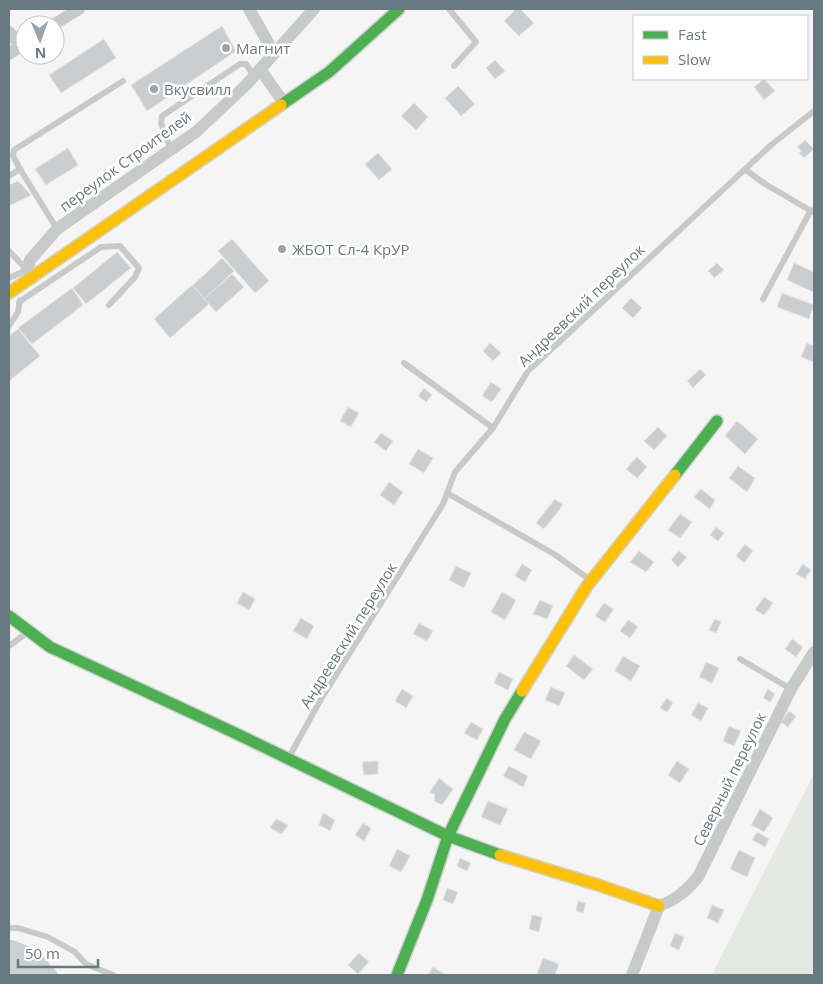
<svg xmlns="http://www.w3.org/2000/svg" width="823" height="984" font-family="'Open Sans',sans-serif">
	<rect width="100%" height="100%" fill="#f5f5f5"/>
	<polygon fill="#e4e7e2" points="814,775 814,975 712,975 811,779"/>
	<polygon fill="#c9d1d3" points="9,940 13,940 37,950 57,972 58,975 9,975"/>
	<g fill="#cccdce" stroke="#e4e4e4">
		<polygon points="516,9 520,9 534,23 519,36 504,21"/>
		<polygon points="222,26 236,51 147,111 131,85"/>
		<polygon points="104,39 116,58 61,93 49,75"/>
		<polygon points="495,60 505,71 495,79 486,68"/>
		<polygon points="764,79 775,91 764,100 754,87"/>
		<polygon points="458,86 475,104 461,116 445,98"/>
		<polygon points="414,103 428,117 416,130 401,116"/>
		<polygon points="805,140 814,149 804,158 799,153 801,151 797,147"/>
		<polygon points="68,148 78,165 46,185 35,169"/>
		<polygon points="378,153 392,169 379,180 365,164"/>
		<polygon points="18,181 31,195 9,206 9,185"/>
		<polygon points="232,239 269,281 255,293 218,251"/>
		<polygon points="117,252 131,268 86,304 73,288"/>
		<polygon points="222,258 234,271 204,299 192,286"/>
		<polygon points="717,263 724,270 714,278 708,271"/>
		<polygon points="794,263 814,272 814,288 813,292 787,280"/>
		<polygon points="232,274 244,287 216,312 204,299"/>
		<polygon points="192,285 209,304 170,338 154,319"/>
		<polygon points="72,288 83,305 32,344 18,328"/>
		<polygon points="782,293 814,305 809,319 777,307"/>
		<polygon points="631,298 642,308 633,318 622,308"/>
		<polygon points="18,329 40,356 9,381 9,336"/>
		<polygon points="490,343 501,353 493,361 483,351"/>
		<polygon points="807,343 814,346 814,362 801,357"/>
		<polygon points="700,369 706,375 693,388 687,381"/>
		<polygon points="491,382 501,389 492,402 482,396"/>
		<polygon points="424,388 432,395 426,402 418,396"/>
		<polygon points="348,407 359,413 351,427 340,421"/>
		<polygon points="737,421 758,439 745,454 725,436"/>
		<polygon points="658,427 667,436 654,450 644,441"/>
		<polygon points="381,433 393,441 386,451 374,442"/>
		<polygon points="418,449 433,458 424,473 409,464"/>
		<polygon points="637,457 647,467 637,478 626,469"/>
		<polygon points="738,466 755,478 747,492 729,478"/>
		<polygon points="389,482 403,492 394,505 380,495"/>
		<polygon points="701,489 715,500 710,509 694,497"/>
		<polygon points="555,499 563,505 544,529 536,523"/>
		<polygon points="680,514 692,522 680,538 668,530"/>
		<polygon points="716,527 724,533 718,541 710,535"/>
		<polygon points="745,544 753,551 744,563 736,556"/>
		<polygon points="639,551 654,562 646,572 630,562"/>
		<polygon points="679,551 687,557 678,567 671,560"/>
		<polygon points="522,564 532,570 525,582 515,576"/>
		<polygon points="803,564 811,570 805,579 796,574"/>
		<polygon points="456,566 471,573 464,588 449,580"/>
		<polygon points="243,592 255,599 249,610 237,603"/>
		<polygon points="502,592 516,600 505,620 491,612"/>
		<polygon points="764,597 773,603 764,615 755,610"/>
		<polygon points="540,600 553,606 547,619 533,614"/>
		<polygon points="604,603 614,609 605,622 595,616"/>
		<polygon points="301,618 314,626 307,639 293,631"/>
		<polygon points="715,619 721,622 716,633 709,630"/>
		<polygon points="628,620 638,627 630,638 620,631"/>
		<polygon points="419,623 433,631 427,641 413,634"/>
		<polygon points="792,639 803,647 796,657 785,649"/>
		<polygon points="574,655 593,669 584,680 566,666"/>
		<polygon points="623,656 640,666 631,681 615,671"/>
		<polygon points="706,662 719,668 712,683 699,677"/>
		<polygon points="499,672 513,679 508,690 494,683"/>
		<polygon points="551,687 565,693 559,706 545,700"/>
		<polygon points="402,689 413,696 406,708 395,701"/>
		<polygon points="768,689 775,694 770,702 763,698"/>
		<polygon points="667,698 673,703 667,712 660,708"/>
		<polygon points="698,703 708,708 701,721 691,715"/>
		<polygon points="789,711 796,716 788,727 781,722"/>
		<polygon points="471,722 483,729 477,740 464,733"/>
		<polygon points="729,726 741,731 734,746 723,741"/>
		<polygon points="524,732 541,741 531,759 514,750"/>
		<polygon points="378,761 378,774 364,775 362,762"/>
		<polygon points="677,761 689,769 680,783 668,775"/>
		<polygon points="509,766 528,776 523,787 503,776"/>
		<polygon points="439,778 453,789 442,805 434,801 435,795 430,792"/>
		<polygon points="488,801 508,809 500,825 481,817"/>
		<polygon points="760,809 773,818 764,832 751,825"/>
		<polygon points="323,813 335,820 330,831 319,825"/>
		<polygon points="276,819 288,825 282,834 270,828"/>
		<polygon points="363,823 371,828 364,841 355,835"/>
		<polygon points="757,832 769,839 765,847 752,840"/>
		<polygon points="397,849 410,856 401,872 389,866"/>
		<polygon points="739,850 755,858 747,877 730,869"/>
		<polygon points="460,858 471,863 467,871 457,866"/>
		<polygon points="447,888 458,892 453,904 443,900"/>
		<polygon points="578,901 586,903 583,913 576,911"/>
		<polygon points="712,905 724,910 718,923 707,918"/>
		<polygon points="532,915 542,917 539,932 529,929"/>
		<polygon points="675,933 684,937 679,950 670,946"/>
		<polygon points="359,953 369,962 358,974 348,965"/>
		<polygon points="543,958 559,964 555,975 537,974"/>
		<polygon points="433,967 446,975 428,975"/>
	</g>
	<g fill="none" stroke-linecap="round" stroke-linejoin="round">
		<g stroke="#d1d2d2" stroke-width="14">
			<g id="fast">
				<polyline points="281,105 329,72 399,9"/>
				<polyline points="675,475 717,421"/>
				<polyline points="9,616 50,647 235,733 448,836 500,855"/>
				<polyline points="397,975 427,900 448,836 505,719 522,691"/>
			</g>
		</g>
		<g stroke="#d1d2d2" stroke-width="14">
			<g id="slow">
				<polyline points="9,293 281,105"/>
				<polyline points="522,691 587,586 675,475"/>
				<polyline points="500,855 598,885 659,906"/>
			</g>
		</g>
		<g stroke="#c8caca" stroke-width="6">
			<polyline points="449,9 476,42 454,66"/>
			<polyline points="171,150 161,123 162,116 240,64 246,64 254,76"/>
			<polyline points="20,169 13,156 14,150 123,81"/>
			<polyline points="746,170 765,184 813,212"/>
			<polyline points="9,176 20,169 57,229"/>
			<polyline points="9,251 27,270 9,278"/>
			<polyline points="763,299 811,210"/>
			<polyline points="19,302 101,247 120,246 139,268 135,277 109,305"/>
			<polyline points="9,326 18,312 20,300"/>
			<polyline points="404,363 493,428"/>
			<polyline points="447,493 554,554 589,579"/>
			<polyline points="9,646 28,632"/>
			<polyline points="740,659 791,689"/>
			<polyline points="288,759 321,699 443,504 455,472 493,428 528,371 771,145 814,111"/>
			<polyline points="9,928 18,928 48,937 75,952 86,964 113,975"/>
		</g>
		<g stroke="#c8caca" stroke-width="12">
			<polyline points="249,9 274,53"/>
			<polyline points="53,25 79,9"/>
			<polyline points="9,32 21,46"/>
			<polyline points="9,54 25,43"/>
			<polyline points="260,69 284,103"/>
			<polyline points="32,278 27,270 30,260 57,229 196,132 246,85 314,9"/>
			<path d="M 632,975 L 659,906 C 676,900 687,890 698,877 L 791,689 L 814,652"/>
		</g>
		<use href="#fast" stroke="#4caf50" stroke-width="11"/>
		<use href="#slow" stroke="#ffc107" stroke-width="11"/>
	</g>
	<g fill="#9aa4aa" stroke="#fff" stroke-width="2">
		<circle cx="226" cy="48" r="5"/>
		<circle cx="154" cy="89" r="5"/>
		<circle cx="282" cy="249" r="5"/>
	</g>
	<g text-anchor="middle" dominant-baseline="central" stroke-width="5" stroke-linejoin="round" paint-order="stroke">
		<g font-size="15" fill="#697981" stroke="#fff" text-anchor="start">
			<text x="236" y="48">Магнит</text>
			<text x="164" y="89">Вкусвилл</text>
			<text x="292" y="249">ЖБОТ Сл-4 КрУР</text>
		</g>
		<g font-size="15" fill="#697981" stroke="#fff">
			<text transform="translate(125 161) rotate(-36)">переулок Строителей</text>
			<text transform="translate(581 305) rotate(-44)">Андреевский переулок</text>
			<text transform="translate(348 635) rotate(-58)">Андреевский переулок</text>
			<text transform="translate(729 779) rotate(-64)">Северный переулок</text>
		</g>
	</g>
	<rect width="823" height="984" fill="none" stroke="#697981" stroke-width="20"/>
	<rect x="633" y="15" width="175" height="65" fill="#ffffff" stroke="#c3c9cd"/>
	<rect x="643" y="31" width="25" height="8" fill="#4caf50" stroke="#c3c9cd"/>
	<text x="678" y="40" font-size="15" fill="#697981">Fast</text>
	<rect x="643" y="56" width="25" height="8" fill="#ffc107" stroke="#c3c9cd"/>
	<text x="678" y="65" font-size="15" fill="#697981">Slow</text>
	<g transform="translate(40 40) rotate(178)"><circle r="24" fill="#ffffff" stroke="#c3c9cd"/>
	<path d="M0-4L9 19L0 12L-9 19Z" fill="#9aa4aa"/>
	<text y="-8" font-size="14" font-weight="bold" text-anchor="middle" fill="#697981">N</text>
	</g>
	<path d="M18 959v8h80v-8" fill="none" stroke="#697981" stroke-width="2.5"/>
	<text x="25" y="959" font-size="15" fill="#697981" stroke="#ffffff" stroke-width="4" paint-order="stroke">50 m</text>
</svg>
